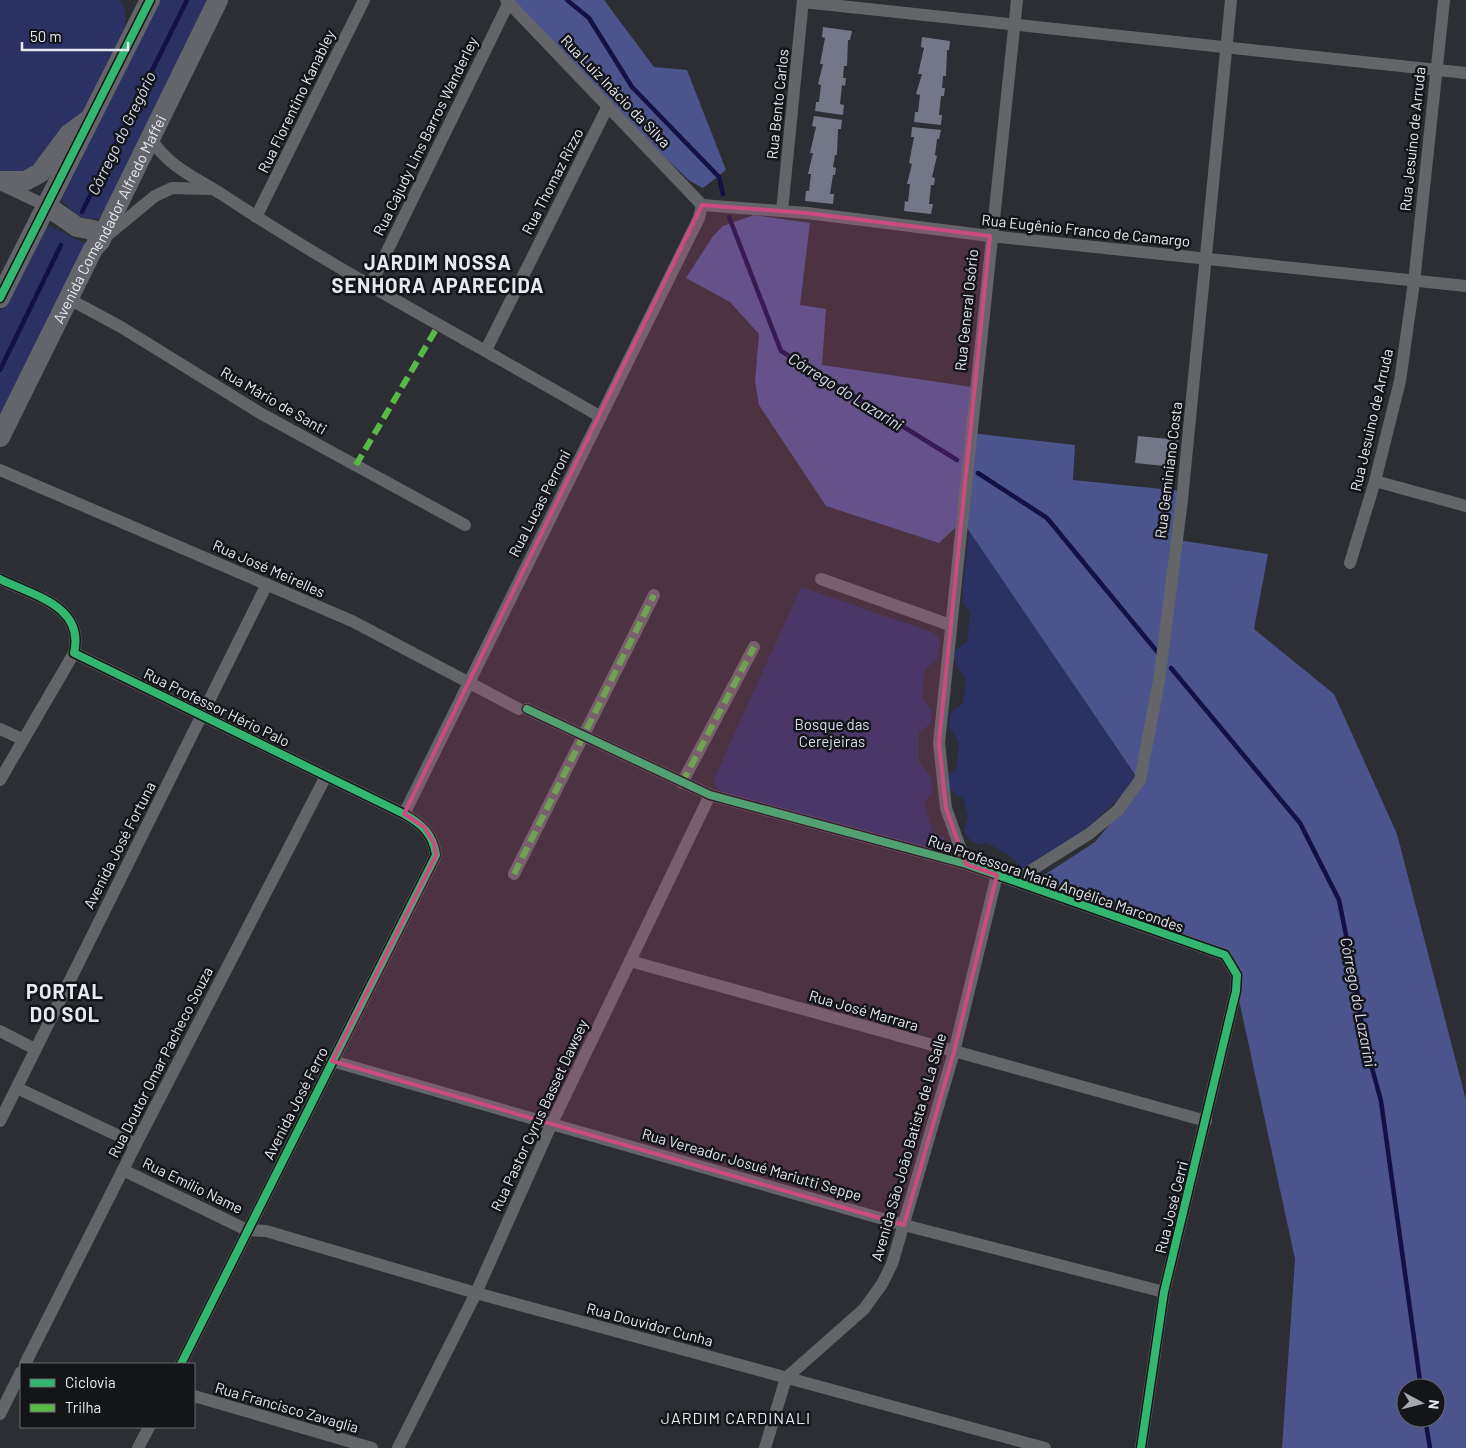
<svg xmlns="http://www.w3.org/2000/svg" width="1466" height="1448" font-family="Barlow,sans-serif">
	<rect width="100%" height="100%" fill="#2d2e33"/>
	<g fill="#2b3162">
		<path d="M 0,0 L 119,0 C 126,8 127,16 125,27 L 81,115 L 57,133 L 43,153 L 35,171 L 0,176 Z"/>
		<path d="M 156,0 L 210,0 L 104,216 C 87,225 69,212 61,197 Z"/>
		<polygon points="50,226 85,244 0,423 0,312 46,228"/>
		<path d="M 969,530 L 1138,780 L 1036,877 L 1024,871 L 1012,857 L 987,843 C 975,846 971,841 964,832 L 968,817 L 963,799 L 949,789 L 949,775 L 957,768 L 959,742 L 949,726 L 950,714 L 963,703 L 966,679 L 956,665 L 953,652 L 967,642 L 970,612 L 962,601 Z"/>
		<polygon points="801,587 934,633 940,639 937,660 925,669 922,697 932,711 930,724 919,732 919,762 930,777 933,793 924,801 932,831 944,838 944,844 936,852 725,794 717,788 714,779"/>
	</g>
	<g fill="#4b548c" fill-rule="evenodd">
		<polygon points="514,0 604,0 654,67 687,70 726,170 703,188 690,181 614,110"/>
		<polygon points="754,215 810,223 800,305 826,309 822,365 972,387 956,527 939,543 826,506 759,405 755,381 759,334 730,302 686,278 713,236 723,226"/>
		<path d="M 971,433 L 1075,445 L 1073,480 L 1182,491 L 1178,540 L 1268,554 L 1254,629 L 1334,694 L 1397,834 L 1466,1100 L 1466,1448 L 1282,1448 L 1295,1259 L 1231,963 L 1023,889 L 1095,842 L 1142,785 L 961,519 ZM 1406,1388 L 1436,1388 L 1436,1418 L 1406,1418 Z"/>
	</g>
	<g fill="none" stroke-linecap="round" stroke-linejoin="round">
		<g stroke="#131045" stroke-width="4.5">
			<polyline points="567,0 589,18 632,87 719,177 723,194"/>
			<polyline points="82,212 187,0"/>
			<polyline points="729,217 781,351 957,460"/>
			<polyline points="0,370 61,245"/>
			<polyline points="978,473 1047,518 1159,654"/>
			<polyline points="1171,668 1300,823 1339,900 1357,990 1363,1035 1381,1101 1421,1388"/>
			<polyline points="1425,1418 1430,1448"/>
		</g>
	</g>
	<g fill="#747787">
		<polygon points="823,27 852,31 850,40 848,40 847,66 844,66 843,78 846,78 845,86 842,85 840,104 844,105 843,115 815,111 816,102 819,102 821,85 818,84 823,64 820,64 825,38 822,37"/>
		<polygon points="922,37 950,41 949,50 947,50 946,76 943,76 942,88 945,88 944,96 941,96 939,115 942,115 941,125 914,122 915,112 918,112 920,95 916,94 922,74 918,74 924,48 921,47"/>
		<polygon points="814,116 842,120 841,129 838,129 837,155 835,155 833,167 836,168 835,175 833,175 830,194 834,194 833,204 805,201 806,191 809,191 811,174 808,174 813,153 810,153 816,127 812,126"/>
		<polygon points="912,127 941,130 939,139 937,139 935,155 937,156 932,177 935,178 934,185 931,185 929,204 933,204 931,214 904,211 905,201 908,202 910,184 907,184 912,164 909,163 914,137 911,137"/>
		<polygon points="1138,436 1178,440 1174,467 1135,463"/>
	</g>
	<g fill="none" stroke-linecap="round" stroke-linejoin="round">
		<g stroke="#646568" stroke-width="12">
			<polyline points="506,0 702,205"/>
			<polyline points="803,2 1466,73"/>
			<path d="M 150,137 C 167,167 199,179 226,197 C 347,277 476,344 601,417"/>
			<polyline points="2,185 47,206"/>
			<polyline points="702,205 807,213 990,236 1466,286"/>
			<polyline points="782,211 803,0"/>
			<polyline points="256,217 364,0"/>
			<polyline points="104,238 155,196 172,188 210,189"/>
			<polyline points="371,284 509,2"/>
			<polyline points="69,299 121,327 260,413 465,525"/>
			<polyline points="486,350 607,108"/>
			<polyline points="0,470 352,621 519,709"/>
			<polyline points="1375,481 1466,506"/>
			<polyline points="1350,563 1375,481 1400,381 1414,282 1444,0"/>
			<path d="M 0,579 C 34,596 85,606 74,653 L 404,814 C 422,824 433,834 436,855 L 181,1364"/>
			<polyline points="821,579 950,625"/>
			<polyline points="527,709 710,795 966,864 1225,955 1237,975 1236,991 1164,1292 1141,1448"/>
			<polyline points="0,729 22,739"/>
			<polyline points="0,780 74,653"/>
			<polyline points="682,783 754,647"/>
			<polyline points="404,814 699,218 702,205"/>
			<polyline points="966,864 946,808 939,743 1017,0"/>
			<polyline points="514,874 654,595"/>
			<polyline points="1014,881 1089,834 1118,810 1140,780 1159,681 1182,500 1231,0"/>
			<polyline points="630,961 1206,1121"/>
			<polyline points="0,1031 35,1049"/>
			<polyline points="332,1061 904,1225 1164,1292"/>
			<polyline points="17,1088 136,1144"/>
			<polyline points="0,1121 267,584"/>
			<polyline points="123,1170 247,1230 266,1231 476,1293 1045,1448"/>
			<polyline points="25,1364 136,1144 326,776"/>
			<polyline points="194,1396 372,1448"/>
			<polyline points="0,1414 21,1372"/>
			<polyline points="138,1448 149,1427"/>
			<polyline points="398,1448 476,1293 552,1123 710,795"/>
			<polyline points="765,1448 786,1378 864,1309 882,1284 892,1264 954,1052 997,875"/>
		</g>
		<g stroke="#64656a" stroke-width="20">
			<polyline points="0,181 25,181 40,173 69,134 88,120"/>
			<polyline points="47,206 77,227 93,230 100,241"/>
			<polyline points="0,298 150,0"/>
			<path id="s1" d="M 0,437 L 93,249 L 100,241 L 218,0"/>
		</g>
		<g stroke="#58b947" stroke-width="6" stroke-dasharray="12 6" stroke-linecap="butt">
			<polyline points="356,465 438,326"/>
			<polyline points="682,783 754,647"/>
			<polyline points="514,874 654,595"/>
		</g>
		<g stroke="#141519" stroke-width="11">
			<g id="cycleway">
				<polyline points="0,298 150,0"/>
				<path d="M 0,579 C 34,596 85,606 74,653 L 404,814 C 422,824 433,834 436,855 L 181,1364"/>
				<polyline points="527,709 710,795 966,864 1225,955 1237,975 1236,991 1164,1292 1141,1448"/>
			</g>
		</g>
		<use href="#cycleway" stroke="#33b770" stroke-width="8"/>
	</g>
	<path fill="#cb4c80" fill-opacity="0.2" stroke="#cb4c80" stroke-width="4" stroke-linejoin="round" d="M 702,205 L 807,213 L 990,236 L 939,743 L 946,808 L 966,864 L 997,875 L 954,1052 L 904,1225 L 332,1061 L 436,855 L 434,843 L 424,827 L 404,814 Z"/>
	<g text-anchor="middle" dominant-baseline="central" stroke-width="5" stroke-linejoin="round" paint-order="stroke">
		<g font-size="15" fill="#e7e9f0" stroke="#141519">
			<text transform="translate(616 91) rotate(46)">Rua Luiz Inácio da Silva</text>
			<text transform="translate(296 101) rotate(-64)">Rua Florentino Kanabley</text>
			<text transform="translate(777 104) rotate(-84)">Rua Bento Carlos</text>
			<text transform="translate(425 136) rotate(-64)">Rua Cajudy Lins Barros Wanderley</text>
			<text transform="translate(1412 139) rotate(-84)">Rua Jesuíno de Arruda</text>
			<text transform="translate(552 181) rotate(-63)">Rua Thomaz Rizzo</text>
			<text stroke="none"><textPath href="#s1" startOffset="244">Avenida Comendador Alfredo Maffei</textPath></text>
			<text transform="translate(1086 230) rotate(6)">Rua Eugênio Franco de Camargo</text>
			<text transform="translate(966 310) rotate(-84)">Rua General Osório</text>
			<text transform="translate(274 400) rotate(30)">Rua Mário de Santi</text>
			<text transform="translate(1371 420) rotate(-77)">Rua Jesuino de Arruda</text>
			<text transform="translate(1168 470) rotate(-83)">Rua Geminiano Costa</text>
			<text transform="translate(539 503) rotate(-63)">Rua Lucas Perroni</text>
			<text transform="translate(269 568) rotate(24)">Rua José Meirelles</text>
			<text transform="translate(217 707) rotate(26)">Rua Professor Hério Palo</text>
			<text transform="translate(119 845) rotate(-63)">Avenida José Fortuna</text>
			<text transform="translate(1056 883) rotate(19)">Rua Professora Maria Angélica Marcondes</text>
			<text transform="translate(864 1010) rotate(16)">Rua José Marrara</text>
			<text transform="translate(160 1062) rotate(-63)">Rua Doutor Omar Pacheco Souza</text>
			<text transform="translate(295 1103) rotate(-63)">Avenida José Ferro</text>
			<text transform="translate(539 1115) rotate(-65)">Rua Pastor Cyrus Basset Dawsey</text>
			<text transform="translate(908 1147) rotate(-74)">Avenida São João Batista de La Salle</text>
			<text transform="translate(752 1164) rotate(16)">Rua Vereador Josué Mariutti Seppe</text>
			<text transform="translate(193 1185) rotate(26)">Rua Emílio Name</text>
			<text transform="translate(1171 1207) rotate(-76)">Rua José Cerri</text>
			<text transform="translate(650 1324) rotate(15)">Rua Douvidor Cunha</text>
			<text transform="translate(287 1407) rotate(16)">Rua Francisco Zavaglia</text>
		</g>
		<g font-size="15" fill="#d9def1" stroke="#141519">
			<text x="832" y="724">Bosque das<tspan x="832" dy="17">Cerejeiras</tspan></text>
		</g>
		<g font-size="16" font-style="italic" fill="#d8dcef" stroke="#141519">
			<text transform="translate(121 133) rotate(-64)">Córrego do Gregório</text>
			<text transform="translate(846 391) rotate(32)">Córrego do Lazarini</text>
			<text transform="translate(1359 1002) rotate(79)">Córrego do Lazarini</text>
		</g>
		<g font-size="16" letter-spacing="1" fill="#e7e9f0" stroke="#141519">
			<text x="736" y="1417">JARDIM CARDINALI</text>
		</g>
		<g font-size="20" font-weight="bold" letter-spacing="1" fill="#e7e9f0" stroke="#141519">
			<text x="438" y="262">JARDIM NOSSA<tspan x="438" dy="23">SENHORA APARECIDA</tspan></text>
			<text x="65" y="991">PORTAL<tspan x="65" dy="23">DO SOL</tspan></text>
		</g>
	</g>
	<rect x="20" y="1363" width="175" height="65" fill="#141519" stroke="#686a6f"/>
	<rect x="30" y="1379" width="25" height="8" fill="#33b770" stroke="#686a6f"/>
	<text x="65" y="1388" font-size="15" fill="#e7e9f0">Ciclovia</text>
	<rect x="30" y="1404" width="25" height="8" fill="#58b947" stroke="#686a6f"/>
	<text x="65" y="1413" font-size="15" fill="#e7e9f0">Trilha</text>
	<g transform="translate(1421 1403) rotate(97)"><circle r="24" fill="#141519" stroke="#686a6f"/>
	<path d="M0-4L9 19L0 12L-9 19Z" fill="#a6a8ae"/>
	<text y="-8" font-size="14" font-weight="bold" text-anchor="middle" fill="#e7e9f0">N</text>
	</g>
	<path d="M22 42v8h106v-8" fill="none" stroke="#e7e9f0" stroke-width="2.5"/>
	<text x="30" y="42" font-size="15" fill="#e7e9f0" stroke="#141519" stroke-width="4" paint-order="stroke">50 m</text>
</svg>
